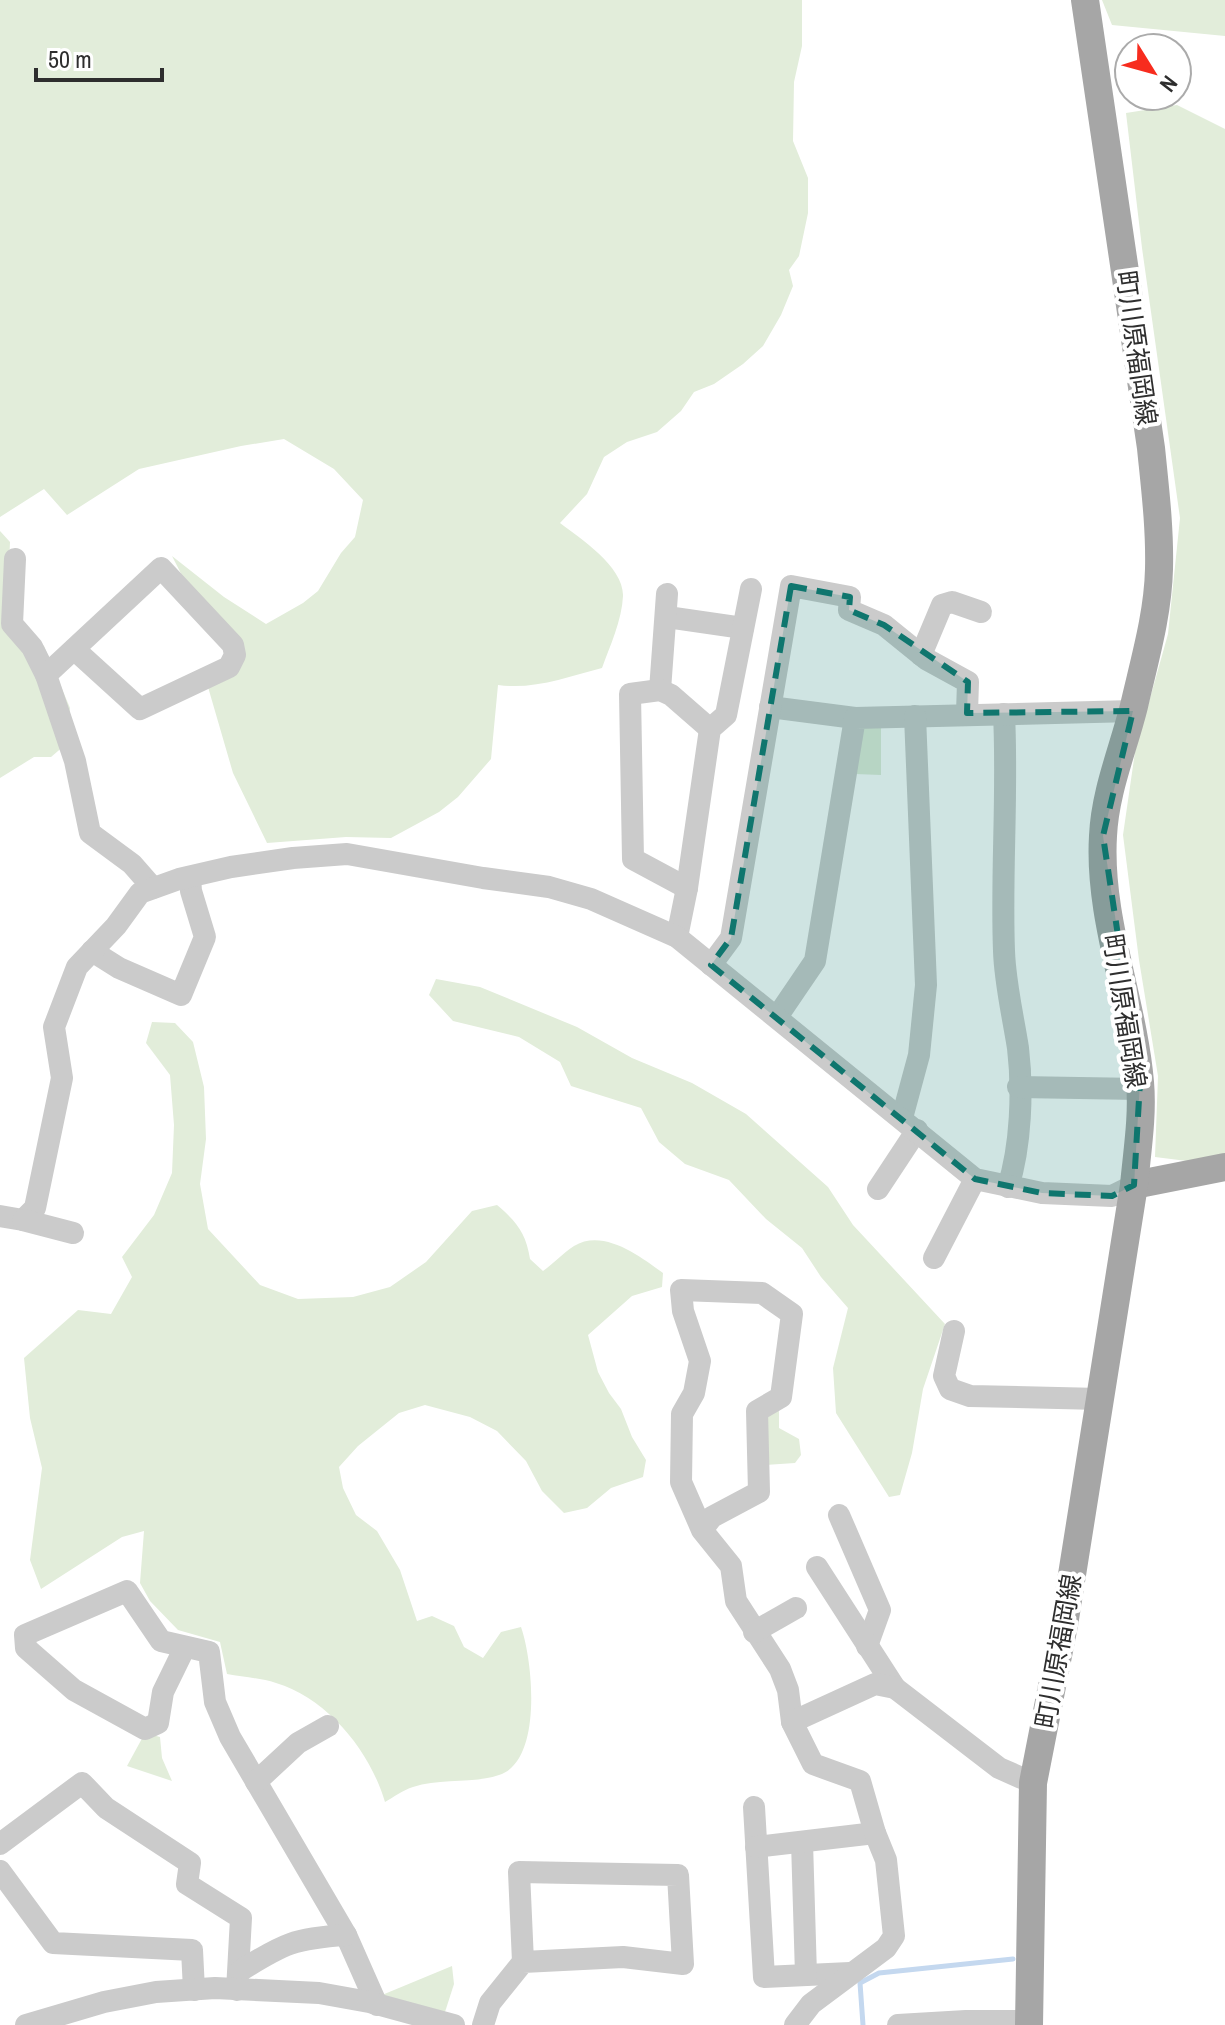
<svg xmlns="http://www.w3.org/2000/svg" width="1225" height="2025" font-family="'Archivo Narrow','Noto Sans JP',sans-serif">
	<rect width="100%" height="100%" fill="#fff"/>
	<g fill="#e2edda">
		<path d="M 0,0 L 802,0 L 802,46 L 794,82 L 793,141 L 808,178 L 808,213 L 799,256 L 789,270 L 793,286 L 781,315 L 763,346 L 743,364 L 714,384 L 694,392 L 681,411 L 657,432 L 627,442 L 604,457 L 587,494 L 560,523 C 580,538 624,567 623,596 C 622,620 610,646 602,668 C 567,677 534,690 498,685 L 491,759 L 458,797 L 439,812 L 391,838 L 346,837 L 267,843 L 233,773 L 208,687 L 235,667 L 194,599 L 172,556 L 224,597 L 266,624 L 303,603 L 318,591 L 341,553 L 355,537 L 363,500 L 334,469 L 284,439 L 241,446 L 139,469 L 67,515 L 44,489 L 0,517 Z"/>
		<polygon points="1102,0 1225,0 1225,36 1112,25"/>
		<polygon points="1177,105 1225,129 1225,1154 1195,1162 1155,1157 1158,1076 1139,960 1123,835 1135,752 1168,634 1180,518 1142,248 1126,113"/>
		<polygon points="0,531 10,542 8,585 20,627 44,646 70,708 65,745 51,757 34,757 0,778"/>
		<polygon points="881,724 881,775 855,774 861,725"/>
		<polygon points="436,979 480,987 577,1027 632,1058 692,1083 746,1114 828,1187 853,1225 945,1324 923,1389 912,1453 900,1495 889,1497 836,1413 833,1368 848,1308 821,1277 802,1248 766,1219 729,1180 685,1164 659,1142 641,1108 571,1086 560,1062 519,1037 453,1021 429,995"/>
		<path d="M 152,1022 L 175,1023 L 193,1042 L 204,1087 L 206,1139 L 200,1184 L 208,1229 L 260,1285 L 298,1299 L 353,1297 L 390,1287 L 426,1262 L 472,1211 L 497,1205 C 517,1222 526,1233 530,1259 L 543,1271 C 554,1263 563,1253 574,1246 C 603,1228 640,1256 663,1273 L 662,1287 L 632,1296 L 588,1335 L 598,1372 L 609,1393 L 621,1409 L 632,1437 L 646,1460 L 643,1477 L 611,1488 L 587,1508 L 564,1513 L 542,1491 L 526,1461 L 497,1431 L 470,1417 L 425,1405 L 399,1413 L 358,1446 L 339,1467 L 343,1488 L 356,1515 L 377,1531 L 400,1570 L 417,1621 L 432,1616 L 454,1626 L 464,1647 L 483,1658 L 501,1632 L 521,1627 C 533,1661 543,1761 499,1775 C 472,1784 440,1778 413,1787 C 403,1790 394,1797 385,1802 C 370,1751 328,1699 276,1683 C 261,1678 243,1677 227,1674 L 220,1642 L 178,1630 L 150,1601 L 140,1583 L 144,1531 L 122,1537 L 41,1589 L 30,1560 L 42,1468 L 30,1418 L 24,1358 L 78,1310 L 111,1314 L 132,1277 L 122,1257 L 154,1215 L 172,1173 L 174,1125 L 170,1075 L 146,1043 Z"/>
		<polygon points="779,1408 779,1428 799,1439 801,1455 795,1463 765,1465 761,1422"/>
		<polygon points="145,1733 160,1737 162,1758 172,1781 127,1766"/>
		<polygon points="452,1966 454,1984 445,2012 382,1995"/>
	</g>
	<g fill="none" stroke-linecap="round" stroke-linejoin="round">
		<polyline stroke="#c4d8ef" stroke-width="5" points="863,2025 860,1983 879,1973 1013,1959"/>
		<g stroke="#cbcbcb" stroke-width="22">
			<polyline points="15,559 12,624 32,647 46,675"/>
			<polyline points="667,617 743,628"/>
			<polyline points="74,649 140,709 229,667 235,655 233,645 161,568 46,675 75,761 90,833 132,864 153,888"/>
			<polyline points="921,655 942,605 952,602 981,612"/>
			<polyline points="660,690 667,594"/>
			<polyline points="770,707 855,718"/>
			<path d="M 1004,714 C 1008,793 1001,872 1004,951 C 1005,983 1013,1016 1018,1048 C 1023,1090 1021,1146 1008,1187"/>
			<polyline points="687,888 633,859 630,694 660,690 671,695 710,729"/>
			<polyline points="677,937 687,888 710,729 726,715 751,589"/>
			<polyline points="92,951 119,968 181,995 205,937 191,891 190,877"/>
			<polyline points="711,965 731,938 791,586 850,597 849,610 884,625 926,659 968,682 967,713"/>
			<polyline points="777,1017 815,961 855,718 1133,711"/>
			<polyline points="1018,1087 1140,1089"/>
			<polyline points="902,1118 919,1055 926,985 915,716"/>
			<polyline points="878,1189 917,1130"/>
			<polyline points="0,1216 23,1220 35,1208 62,1078 54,1027 77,967 116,926 140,893 179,879 231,867 293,858 347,854 483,878 549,887 591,899 677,937 975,1179 1042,1193 1112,1196 1134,1185"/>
			<polyline points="23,1220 73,1233"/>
			<polyline points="934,1258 975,1179"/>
			<polyline points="954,1331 944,1376 950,1389 970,1396 1100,1399"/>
			<polyline points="839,1515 880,1610 867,1646"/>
			<polyline points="702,1530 712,1517 759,1492 757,1411 781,1397 792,1314 762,1293 681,1290 683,1311 700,1361 694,1393 682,1414 681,1482 702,1530 731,1566 736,1601 780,1669 788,1690 792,1722"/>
			<polyline points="817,1567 895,1688"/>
			<polyline points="754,1632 796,1608"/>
			<polyline points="185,1647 163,1692 158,1723 145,1729 74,1690 26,1648 25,1635 127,1591 161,1641 209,1652 215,1702 230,1737 346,1935 377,2005"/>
			<polyline points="256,1782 298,1743 328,1726"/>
			<polyline points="754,1807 764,1977 850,1973"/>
			<polyline points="802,1842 806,1975"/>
			<polyline points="0,1844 82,1783 106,1808 190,1863 187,1884 241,1918 237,1990"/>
			<polyline points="756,1847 875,1833"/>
			<polyline points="0,1871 53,1943 192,1950 194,1990"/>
			<path d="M 240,1971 C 283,1944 295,1938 346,1935"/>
			<polyline points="26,2025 104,2002 156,1992 215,1988 319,1993 369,2002 454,2025"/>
			<polyline points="483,2025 490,2003 523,1962 623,1957 683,1964 678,1875 519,1872 523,1962"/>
			<polyline points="795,2025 811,2004 886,1948 894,1936 886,1860 875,1833 860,1781 813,1764 792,1722 875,1684 895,1688 999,1768 1033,1783"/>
			<polyline points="898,2025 966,2021 1029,2021"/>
		</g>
		<g stroke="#a6a6a6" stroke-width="28">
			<polyline points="1134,1185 1225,1167"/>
			<path d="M 1029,2025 L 1033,1783 L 1064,1625 L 1134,1185 C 1137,1152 1143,1116 1140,1082 C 1133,1001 1098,918 1103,836 C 1105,791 1123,750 1134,706 C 1144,662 1158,615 1159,569 C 1160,528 1155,488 1151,448 L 1085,0"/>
		</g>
	</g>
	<path fill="#0f766e" fill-opacity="0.2" stroke="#0f766e" stroke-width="6" stroke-dasharray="16 10" stroke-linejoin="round" d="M 791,586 L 850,597 L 849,610 L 884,625 L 968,682 L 967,713 L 1133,711 L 1103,836 L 1140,1082 L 1134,1185 L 1112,1196 L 1042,1193 L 975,1179 L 711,965 L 731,938 Z"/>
	<g text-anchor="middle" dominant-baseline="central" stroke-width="8" stroke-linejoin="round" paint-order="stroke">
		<g font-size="26" fill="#2e2e2e" stroke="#fff">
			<text transform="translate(1137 348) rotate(82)">町川原福岡線</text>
			<text transform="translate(1125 1011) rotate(81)">町川原福岡線</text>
			<text transform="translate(1058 1651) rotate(-80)">町川原福岡線</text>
		</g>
	</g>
	<g transform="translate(1153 72) rotate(127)"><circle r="38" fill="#ffffff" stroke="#ababab" stroke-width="2"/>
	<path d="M0-6L14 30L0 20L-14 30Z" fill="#f72c1e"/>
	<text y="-12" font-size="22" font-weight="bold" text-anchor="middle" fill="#2e2e2e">N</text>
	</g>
	<path d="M36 68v12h126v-12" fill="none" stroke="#2e2e2e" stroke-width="4"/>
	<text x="48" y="68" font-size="24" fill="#2e2e2e" stroke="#ffffff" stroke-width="6" paint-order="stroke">50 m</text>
</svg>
